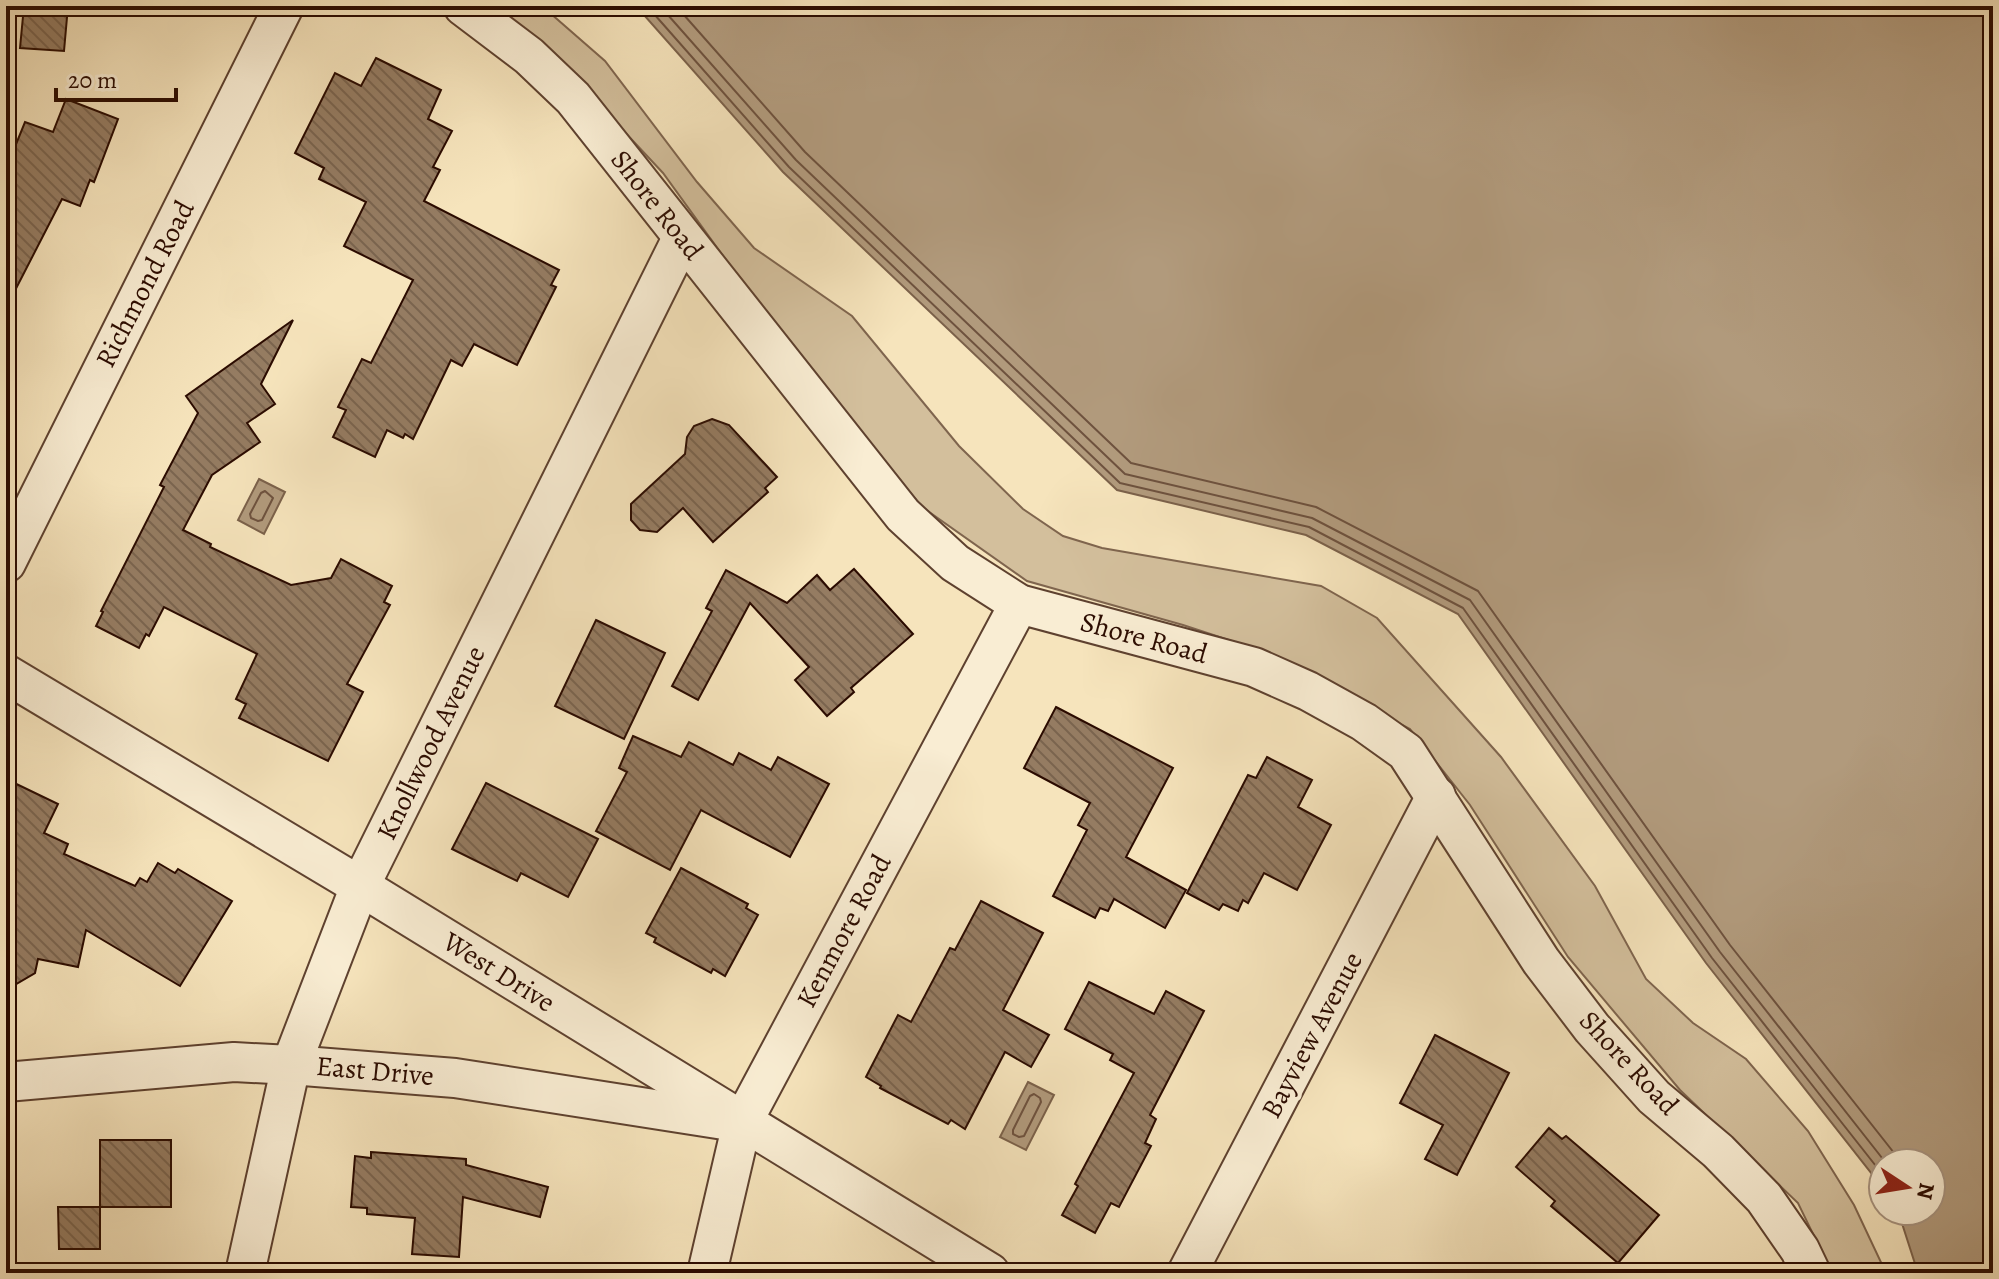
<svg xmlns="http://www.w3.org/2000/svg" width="1999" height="1279" font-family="Alegreya,serif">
	<defs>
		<pattern id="building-back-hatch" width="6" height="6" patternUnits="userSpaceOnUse" patternTransform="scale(2)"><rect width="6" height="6" fill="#957c62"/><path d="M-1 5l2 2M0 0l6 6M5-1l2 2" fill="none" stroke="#7a644e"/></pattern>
	</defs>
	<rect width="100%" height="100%" fill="#f6e4bc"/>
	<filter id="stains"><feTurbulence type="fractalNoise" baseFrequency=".0025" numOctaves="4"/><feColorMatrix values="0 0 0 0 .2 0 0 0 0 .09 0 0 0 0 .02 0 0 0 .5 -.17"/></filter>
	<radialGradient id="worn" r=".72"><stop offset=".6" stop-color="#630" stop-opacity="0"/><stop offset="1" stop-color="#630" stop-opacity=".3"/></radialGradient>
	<polygon fill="#d3bf9c" stroke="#7f654e" stroke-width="2" points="496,6 542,6 605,61 697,182 754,248 852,316 959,446 1023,509 1063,536 1102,548 1321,586 1377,618 1501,757 1595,886 1646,979 1693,1023 1746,1059 1808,1131 1854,1205 1886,1273 1832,1273 1798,1203 1680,1090 1568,957 1470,805 1410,729 1265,652 1183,625 1027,581 922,507 786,343 663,173 546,48"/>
	<g fill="#b19a7c" stroke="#7b614a" stroke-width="2">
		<polygon points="636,6 1993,6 1993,1273 1918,1273 1898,1211 1931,1211 1931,1163 1883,1163 1883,1188 1706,963 1458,614 1306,535 1117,490 783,172"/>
		<polygon points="259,479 285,492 264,534 238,520"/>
		<polygon points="1028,1082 1054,1095 1026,1150 1000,1137"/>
	</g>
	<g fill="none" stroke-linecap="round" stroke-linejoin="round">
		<g stroke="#6e523e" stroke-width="2">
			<polyline points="647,6 789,167 1120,483 1309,527 1463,608 1712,958 1883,1175"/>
			<polyline points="660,6 796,160 1125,474 1312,518 1470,600 1720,952 1886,1163"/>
			<polyline points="676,6 805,152 1131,463 1316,507 1478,591 1730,945 1902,1163"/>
			<polygon points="265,491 273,498 262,520 258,521 251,518 250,514 261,493"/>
			<polygon points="1034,1094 1040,1098 1041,1102 1024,1136 1019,1137 1013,1134 1013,1130 1030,1096"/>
		</g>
	</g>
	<g fill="url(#building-back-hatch)" stroke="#2b0b00" stroke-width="2">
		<polygon points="24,6 68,6 64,51 20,48"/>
		<polygon points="376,58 441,90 428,119 452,131 433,167 440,170 424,201 559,270 551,285 556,287 517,365 474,344 462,366 451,360 413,439 405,434 403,438 387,430 375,457 333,437 346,410 338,407 362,359 371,363 413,280 344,246 366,202 319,179 324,168 295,153 335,73 361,86"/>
		<polygon points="66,99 118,119 94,182 90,180 80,206 62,199 6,308 6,185 15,161 10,159 25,122 53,132"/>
		<polygon points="293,320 261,384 275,404 247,423 260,442 212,475 183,530 211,544 210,547 291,585 331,578 341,559 392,586 384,602 390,605 347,684 363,692 328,761 239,718 246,704 236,699 257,654 164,607 149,636 146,634 139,648 96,626 103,612 101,611 164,487 160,485 198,413 186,396"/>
		<polygon points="712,419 729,425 777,477 765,488 768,492 713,542 683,508 657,532 640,530 631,520 631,504 685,454 687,437 694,426"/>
		<polygon points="854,569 913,634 851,688 854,692 827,716 795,680 809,667 750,603 698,700 672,686 712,611 706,608 726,570 787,603 817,575 830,590"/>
		<polygon points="596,620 665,653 624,739 555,706"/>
		<polygon points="1056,707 1173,768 1126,857 1186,890 1165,928 1114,899 1108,911 1100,908 1095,918 1053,896 1087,830 1078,825 1090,803 1024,768"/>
		<polygon points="633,736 681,757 689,742 733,765 739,753 771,770 778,757 829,784 790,857 701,810 670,870 596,831 627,772 619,768"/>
		<polygon points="1267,757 1312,780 1298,807 1331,825 1297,890 1264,873 1248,903 1243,900 1238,911 1223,904 1219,910 1187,893 1248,775 1256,778"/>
		<polygon points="6,779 58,804 44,833 68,844 64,854 135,886 140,878 147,882 158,863 175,873 178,869 232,901 180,986 86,930 78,967 38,959 35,973 6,990"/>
		<polygon points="486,783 598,839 568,897 521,873 517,881 452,849"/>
		<polygon points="681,868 748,904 746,908 758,915 725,976 713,969 711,973 654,942 656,938 646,933"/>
		<polygon points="981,901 1043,933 1003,1010 1049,1035 1031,1067 1005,1052 965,1129 951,1120 948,1124 880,1088 881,1086 866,1077 898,1015 911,1022 950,948 955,950"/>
		<polygon points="1089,982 1154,1014 1166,991 1204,1011 1150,1115 1156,1119 1145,1143 1151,1146 1119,1207 1111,1203 1095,1233 1062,1215 1078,1186 1075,1184 1134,1073 1110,1060 1113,1054 1065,1029"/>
		<polygon points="1435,1035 1509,1073 1457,1175 1425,1159 1443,1125 1400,1103"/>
		<polygon points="1549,1128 1562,1139 1566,1136 1659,1215 1618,1263 1551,1206 1555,1201 1516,1167"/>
		<rect x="100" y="1140" width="71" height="67"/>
		<polygon points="371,1152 466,1159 466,1165 548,1187 540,1217 463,1197 459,1257 412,1254 415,1218 367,1214 367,1208 351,1207 355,1156 371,1158"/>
		<polygon points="58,1207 100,1207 100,1249 59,1249"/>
	</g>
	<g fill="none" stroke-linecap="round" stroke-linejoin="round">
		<g stroke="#5e412f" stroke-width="42">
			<g id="minor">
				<polyline points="463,6 529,56 573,98 903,515 955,563 1019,604 1254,667 1308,691 1364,722 1406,752 1541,961 1592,1028 1654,1097 1718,1151 1764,1198 1800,1250 1811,1273"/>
				<polyline points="6,563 284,6"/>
				<polyline points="6,674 360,886 990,1273"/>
				<polyline points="6,1082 234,1062 291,1065 455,1078 724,1120"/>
				<polyline points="245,1273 291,1065 360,886 682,238"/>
				<polyline points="707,1273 742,1123 1019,604"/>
				<polyline points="1187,1273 1436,796"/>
			</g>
		</g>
		<use href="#minor" stroke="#f9edd3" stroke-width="38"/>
	</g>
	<g text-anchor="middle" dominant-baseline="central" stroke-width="8" stroke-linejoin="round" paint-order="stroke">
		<g font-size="28" fill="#2b0b00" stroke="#f9edd3">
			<text transform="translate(657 205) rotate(52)">Shore Road</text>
			<text transform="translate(145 284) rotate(-63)">Richmond Road</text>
			<text transform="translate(1144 638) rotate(15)">Shore Road</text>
			<text transform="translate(431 743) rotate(-64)">Knollwood Avenue</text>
			<text transform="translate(844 931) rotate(-62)">Kenmore Road</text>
			<text transform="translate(499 972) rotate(32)">West Drive</text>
			<text transform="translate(1312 1035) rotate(-62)">Bayview Avenue</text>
			<text transform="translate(1629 1063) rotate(47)">Shore Road</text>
			<text transform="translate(375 1071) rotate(5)">East Drive</text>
		</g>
	</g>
	<rect width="1999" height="1279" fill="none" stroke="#f6e4bc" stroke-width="32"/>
	<rect x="8" y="8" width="1983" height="1263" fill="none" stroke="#2b0b00" stroke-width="4"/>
	<rect x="16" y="16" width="1967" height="1247" fill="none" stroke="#2b0b00" stroke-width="2"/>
	<g transform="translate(1907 1187) rotate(102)"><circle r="38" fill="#f9edd3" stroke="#a7937f" stroke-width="2"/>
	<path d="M0-6L14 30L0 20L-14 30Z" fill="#8f2418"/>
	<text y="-12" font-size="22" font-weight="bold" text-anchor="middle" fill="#2b0b00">N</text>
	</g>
	<path d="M56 88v12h120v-12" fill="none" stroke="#2b0b00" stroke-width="4"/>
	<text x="68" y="88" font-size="24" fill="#2b0b00" stroke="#f9edd3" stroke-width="6" paint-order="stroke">20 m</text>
	<rect width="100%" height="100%" filter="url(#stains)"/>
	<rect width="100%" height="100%" fill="url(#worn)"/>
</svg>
